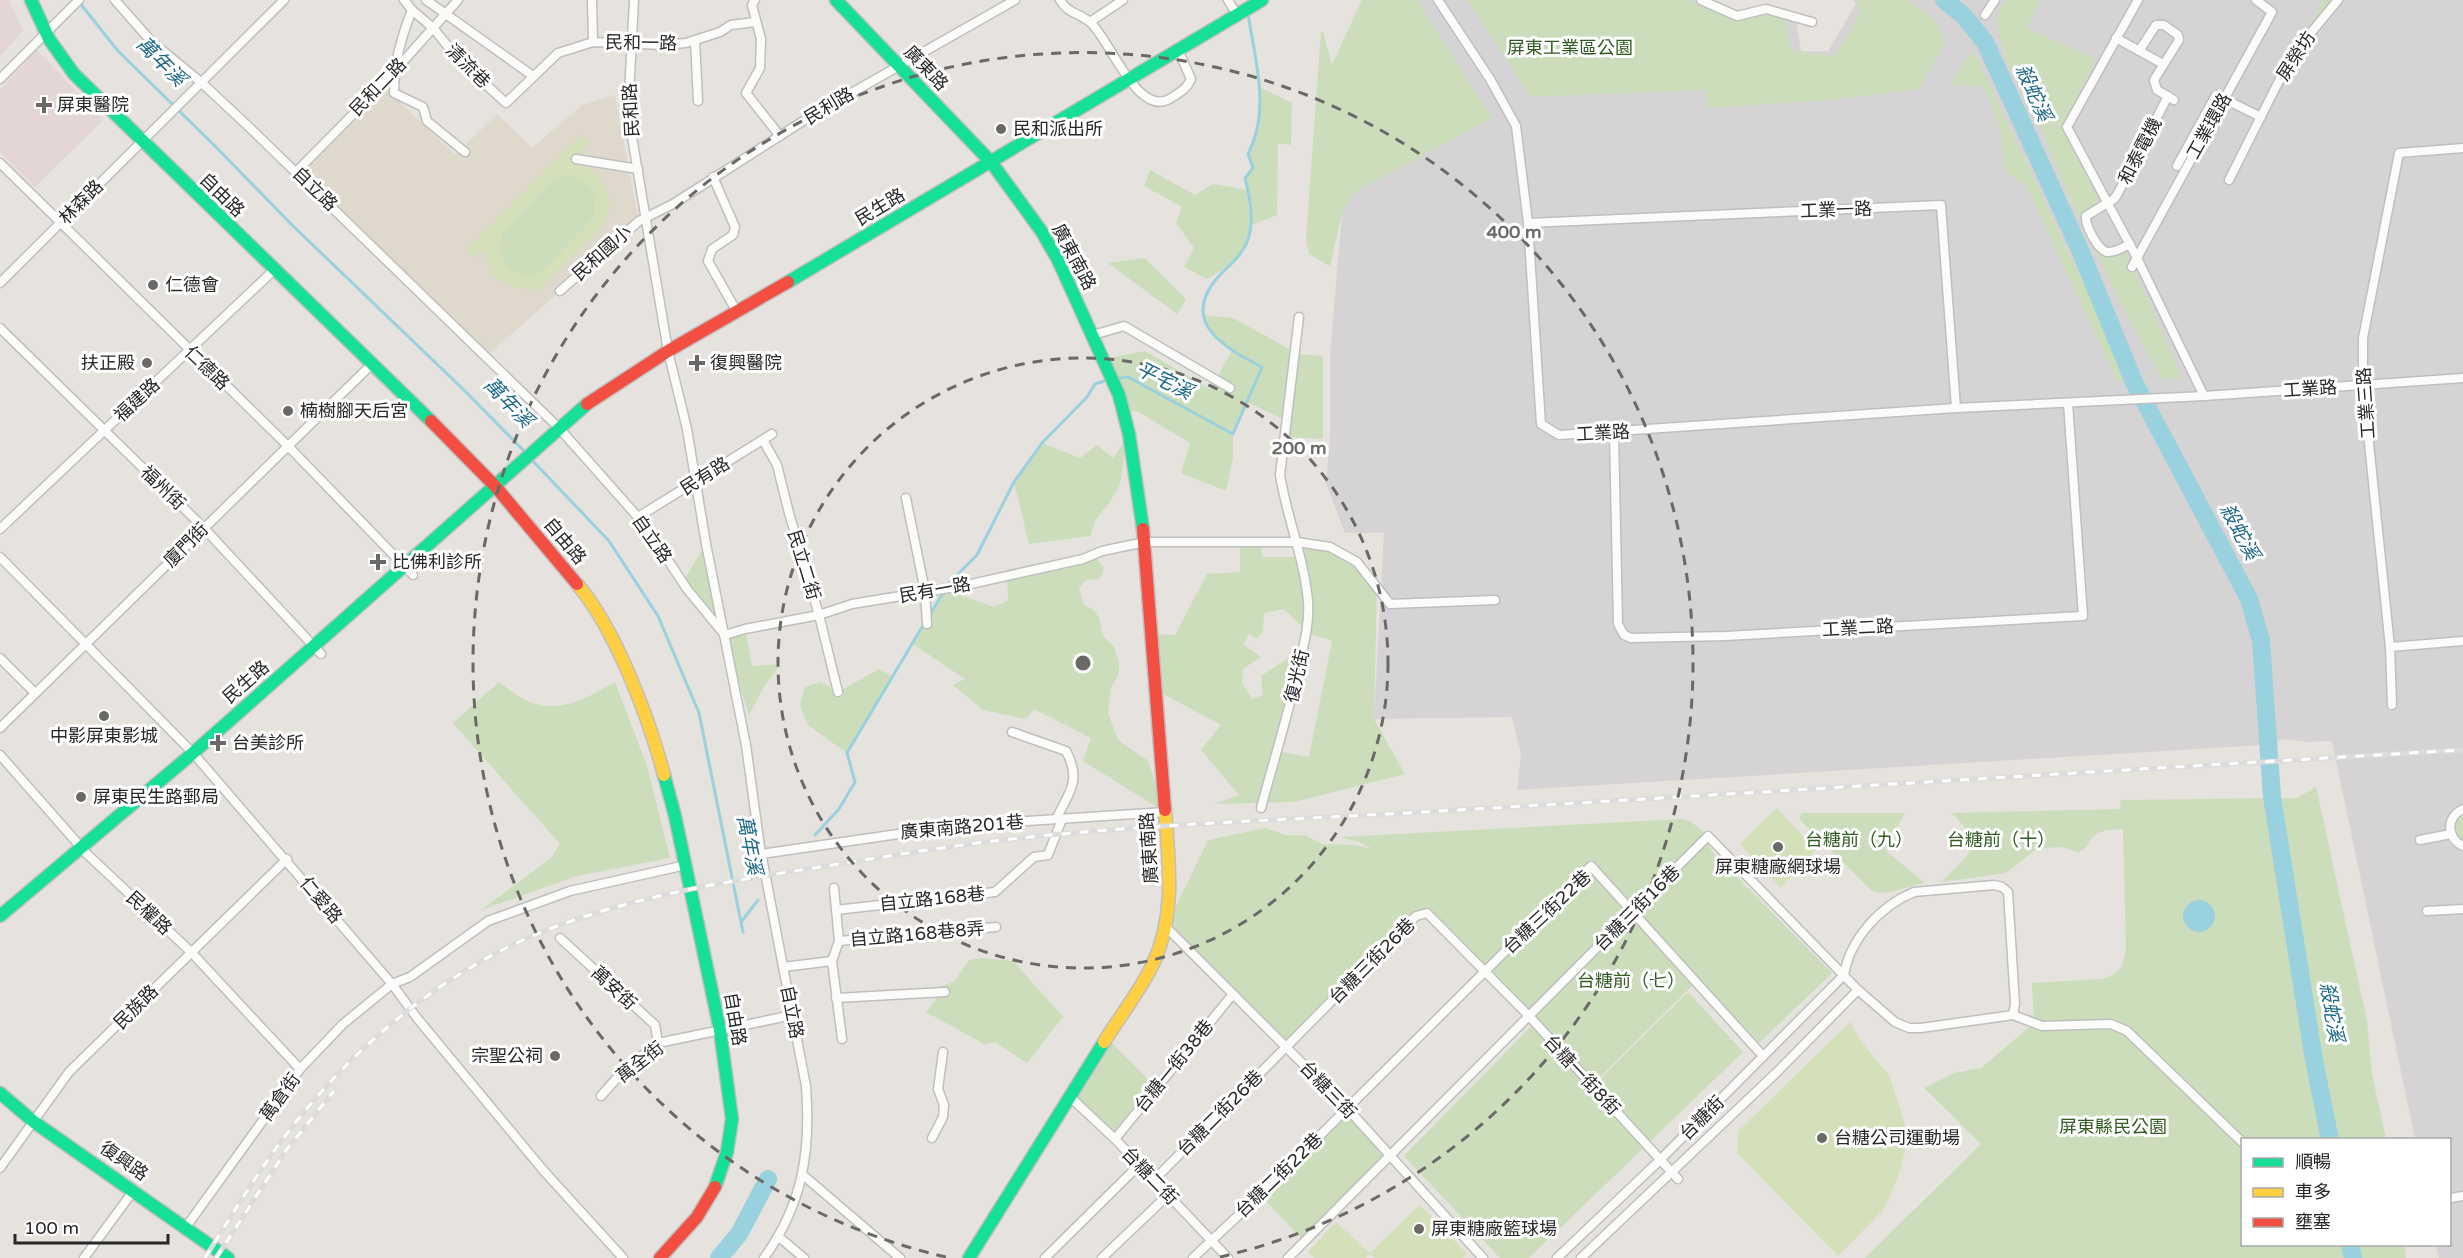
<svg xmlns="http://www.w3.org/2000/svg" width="2463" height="1258" font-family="'Varela Round','Noto Sans TC',sans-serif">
	<rect width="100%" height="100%" fill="#e6e2de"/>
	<polygon fill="#d6d3d5" points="1362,0 1697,0 1736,18 1766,12 1796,21 1801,51 1828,51 1856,4 1854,0 2463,0 2463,1258 2439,1258 2436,1245 2450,1244 2450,1140 2415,1139 2332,741 2306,742 2285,739 2263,745 1517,790 1521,753 1512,717 1374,719 1384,533 1345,533 1326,483 1330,438 1330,355 1342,213 1332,66"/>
	<polygon fill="#dfd9cd" points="382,85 455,155 497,114 532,148 582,105 615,95 639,221 487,356 296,172"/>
	<g fill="#e3d6d5">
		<polygon points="0,0 9,0 23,31 0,56"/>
		<polygon points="37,50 103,120 35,187 0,152 0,90"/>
	</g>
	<g fill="#cbddbb" fill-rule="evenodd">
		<polygon points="1362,0 1417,0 1492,118 1355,192 1342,213 1330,266 1309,254 1306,238 1321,32 1323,32 1332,65"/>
		<polygon points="1468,0 1690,0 1727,17 1739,19 1764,13 1785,20 1792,51 1835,56 1861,11 1856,0 1908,0 1933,18 1945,41 1919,89 1830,100 1707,108 1706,90 1530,97"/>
		<polygon points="2006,0 2040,0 2027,28 2096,59 2063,123 2064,132 2102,206 2086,216 2105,251 2124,247 2182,378 2163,380 2121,304 2070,198 2024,88 2005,60 1997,22 1999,10"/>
		<polygon points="2322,0 2338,0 2307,35"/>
		<polygon points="1973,49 2129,380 2117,381 2026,185 2006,173 1999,124 1984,87 1951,84"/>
		<path d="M 1261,88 L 1292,103 L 1291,145 L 1278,143 L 1277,215 L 1251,225 C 1243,256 1234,264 1207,279 L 1184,267 L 1194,248 L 1176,223 L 1182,207 L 1144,186 L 1150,170 L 1195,195 L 1213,184 L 1247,190 L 1245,178 L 1253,168 L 1248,154 L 1257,133 Z"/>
		<polygon points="563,175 582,178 596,194 594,217 543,271 528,278 507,268 501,256 500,246 502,233 553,180"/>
		<polygon points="1144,258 1186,299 1177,314 1108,263"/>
		<path d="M 1204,315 L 1233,318 L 1298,354 L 1323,356 L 1323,439 L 1288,437 L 1289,422 L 1247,402 L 1233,434 L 1233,457 L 1226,491 L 1181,473 L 1190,443 L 1137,411 L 1124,412 L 1104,359 L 1145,351 L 1210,389 L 1232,351 C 1218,343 1207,330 1204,315 Z"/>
		<polygon points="1127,437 1120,484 1110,502 1096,519 1090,536 1029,544 1014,482 1042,443 1080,458 1097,445 1113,458"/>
		<path d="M 1240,541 L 1261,541 L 1262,557 L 1305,557 L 1302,541 C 1330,549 1354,558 1377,577 L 1374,719 L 1405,774 L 1294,802 L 1214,804 L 1239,795 L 1201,750 L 1221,725 L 1156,690 L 1152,634 L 1175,635 L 1207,574 L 1240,572 ZM 1284,609 L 1308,633 L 1332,641 L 1309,757 L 1282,752 L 1304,654 L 1290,657 L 1261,676 L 1263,695 L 1252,699 L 1242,683 L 1243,669 L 1261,657 L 1243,644 L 1249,634 L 1257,639 L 1263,631 L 1264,613 Z"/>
		<polygon points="706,544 725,635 745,629 752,666 780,664 761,692 749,715 725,638 682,583"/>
		<polygon points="1095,551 1097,559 1104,568 1100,579 1086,580 1079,588 1084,605 1094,610 1100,620 1102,634 1114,647 1119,662 1119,673 1111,688 1108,713 1118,740 1148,761 1165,812 1083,761 1091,738 1034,709 1026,719 983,710 953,685 965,679 913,644 947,585 964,596 994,607 1008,600 1007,570"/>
		<polygon points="879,669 893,677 847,753 808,725 800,705 805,687 821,682 838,692"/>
		<path d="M 499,682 C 511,691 525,702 540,705 C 566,711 594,694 615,682 L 647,766 L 670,858 L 577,876 L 481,910 L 551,858 L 560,844 L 453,723 Z"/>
		<path d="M 2316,787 L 2367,1021 L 2372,1074 L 2386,1139 L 2242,1140 L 2242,1244 L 2404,1245 L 2406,1258 L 1865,1258 L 1981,1144 L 1924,1088 L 1954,1073 L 1981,1068 L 2034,1023 L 2032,983 L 2102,979 C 2120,974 2123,966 2126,949 L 2123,829 C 2114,830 2104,829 2097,834 C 2087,840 2091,847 2078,852 L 2061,847 L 2045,848 L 2034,851 L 2006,873 L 1942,882 C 1969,853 1988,846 1951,813 L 2121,809 L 2120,800 L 2297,798 Z"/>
		<polygon points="2463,809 2463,846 2458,844 2451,821"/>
		<path d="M 1802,813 L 1905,813 L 1886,847 L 1887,852 L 1925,883 C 1909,885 1886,898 1871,890 L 1801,821 L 1799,817 Z"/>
		<polygon points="1682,819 1690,821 1708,836 1709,846 1714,854 1832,973 1755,1047 1696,982 1591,1086 1427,913 1416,916 1287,1046 1166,927 1208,840 1266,828 1285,835 1305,835 1322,844 1355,845 1373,849 1359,842 1340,837"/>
		<polygon points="981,958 1013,961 1063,1017 1027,1063 995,1042 984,1044 926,1012 936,1000 930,990 954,982 969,960"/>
		<polygon points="1688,992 1743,1052 1529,1258 1500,1258 1404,1156 1533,1024 1591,1088"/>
		<polygon points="1111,1042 1151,1083 1115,1139 1069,1096"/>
		<polygon points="1347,1108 1390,1158 1305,1242 1260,1195"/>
	</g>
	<g fill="#d4e0b9" fill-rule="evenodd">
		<path d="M 581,134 L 590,143 L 576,159 C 601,173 618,194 605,223 L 538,290 L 513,288 L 491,274 L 484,249 L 473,258 L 466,250 ZM 563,175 C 579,177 587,181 596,194 L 594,217 L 543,271 L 528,277 L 507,268 L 501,256 L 500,246 L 502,233 L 553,180 Z"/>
		<polygon points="1777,808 1816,850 1781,888 1740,844"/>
		<polygon points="1850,1022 1861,1041 1890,1077 1906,1128 1906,1145 1900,1171 1885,1208 1838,1256 1737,1153 1738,1131"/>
		<polygon points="1420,1205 1467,1254 1463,1258 1374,1258 1370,1254 1366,1258 1314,1258 1308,1252 1336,1222 1370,1253"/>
	</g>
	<circle fill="#9ad1df" cx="2199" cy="916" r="16"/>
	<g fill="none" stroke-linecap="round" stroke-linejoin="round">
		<g stroke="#9ad1df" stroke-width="3">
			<polyline points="79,2 118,51 214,145 293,226 465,391 526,453"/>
			<path d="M 1115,379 L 1128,377 L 1233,434 L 1262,367 C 1226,348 1178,323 1218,277 C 1229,265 1241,257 1247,242 C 1255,223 1250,198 1245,178 L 1253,168 L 1248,154 C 1271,110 1255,60 1248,14"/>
			<polyline points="530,458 609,541 658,616 699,713 743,932"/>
			<polyline points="947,585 977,555 1014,482 1042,443 1087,397 1095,384 1108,380"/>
			<polyline points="929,616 944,591"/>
			<polyline points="815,835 839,809 855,782 847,753 925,622"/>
			<polyline points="741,922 758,900"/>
		</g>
		<g stroke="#9ad1df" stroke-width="18">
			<polyline points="1944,0 1964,16 1985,42 2080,250 2134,382 2249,599 2261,641 2272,797 2314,1060 2330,1140"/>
			<polyline points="2350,1244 2353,1258"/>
			<polyline points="719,1258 739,1234 768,1179"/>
		</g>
		<g stroke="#c0bfbf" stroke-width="11">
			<g id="street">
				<polyline points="115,0 151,41 202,83 249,127 559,428 644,524 687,589 724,634"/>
				<polyline points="404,0 412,10 433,28 459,60 506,103 558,53 593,42 663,45 686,43 720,32 731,25 755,22"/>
				<polyline points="426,0 533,76"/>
				<polyline points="592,0 593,42"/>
				<path d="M 634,0 L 628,113 L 668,351 L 687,429 L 706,544 L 746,745 L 760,847 L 806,1086 C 811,1151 803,1204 764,1258"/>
				<polyline points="755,0 752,5 761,39 760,68 746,93 780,136"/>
				<path d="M 1060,0 C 1067,13 1079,13 1090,22 C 1110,39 1138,120 1171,98 C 1180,92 1187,89 1191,79 L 1178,50"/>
				<polyline points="1228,0 1237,15"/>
				<polyline points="1438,0 1490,79 1516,126 1528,223 1541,424 1559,435 1956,408 2204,396 2463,378"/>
				<polyline points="1701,0 1737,16 1766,9 1812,22"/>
				<polyline points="2138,0 2067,127 2137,258 2204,396"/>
				<path d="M 412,10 C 401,38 394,63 394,93 L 423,107 L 427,121 L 465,152"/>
				<polyline points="1985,15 1995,0"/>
				<polyline points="1090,22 1123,0"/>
				<polyline points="2116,38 2163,64"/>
				<polyline points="695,40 698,101"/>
				<polyline points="2139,51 2156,25 2164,25 2178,35 2179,40 2154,80 2157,90 2174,100"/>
				<polyline points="0,79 79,0"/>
				<polyline points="2463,148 2399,153 2363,338 2363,385 2390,647 2463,641"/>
				<polyline points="576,159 638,169"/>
				<polyline points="0,163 288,446 413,575"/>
				<polyline points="2177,166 2216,95 2261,117"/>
				<polyline points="296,172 382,85 458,0"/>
				<polyline points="713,177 735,227 733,235 712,249 708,261 737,312"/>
				<polyline points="2229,180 2291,57 2338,0"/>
				<polyline points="1528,223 1941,205 1956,408"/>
				<path d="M 2130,244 C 2124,247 2114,253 2107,252 C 2097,249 2085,225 2086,216 L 2114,199 L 2117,195 L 2168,96"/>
				<polyline points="2132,267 2272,12 2256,0"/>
				<polyline points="0,283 284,0"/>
				<polyline points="560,291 639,221 673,204 811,116 1015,0"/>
				<polyline points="0,328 203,527 321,654"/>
				<polyline points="1093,335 1124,326 1230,388"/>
				<polyline points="1614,433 1618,624 1624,635 1631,638 1726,636 2083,616 2068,403"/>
				<polyline points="763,440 777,465 789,513 819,615 838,692"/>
				<polyline points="906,498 925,591 927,624"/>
				<polyline points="638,517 772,434"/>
				<polyline points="0,529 274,270"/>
				<polyline points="0,557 193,753 392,984 417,1018 543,1170 623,1258"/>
				<polyline points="725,635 745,629 819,615 852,604 962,586 1083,559 1102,551 1145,542 1297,542 1330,547 1357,562 1390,604 1495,600"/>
				<polyline points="2390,646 2392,705"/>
				<polyline points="0,658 35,693"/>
				<polyline points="0,728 373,363"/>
				<path d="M 1012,732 L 1066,751 C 1082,780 1069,793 1056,819"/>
				<polyline points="0,755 87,854 191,952 300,1069"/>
				<path d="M 1261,808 C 1273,763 1287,719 1297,674 C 1302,651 1310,626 1308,601 C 1304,558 1287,518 1280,475 L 1299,317"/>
				<path d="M 2463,809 C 2446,817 2446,837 2463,846"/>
				<polyline points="2420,840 2451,834"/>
				<polyline points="761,854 953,826 1165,812"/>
				<polyline points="834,888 839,941 832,961 842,1039"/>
				<polyline points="836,910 995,892 1034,857 1048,855 1062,819"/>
				<polyline points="2427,911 2463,909"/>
				<polyline points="1166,927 1347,1108 1483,1258"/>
				<polyline points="560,938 655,1025 658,1043"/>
				<polyline points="839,941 996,927"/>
				<polyline points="783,967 832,961"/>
				<polyline points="836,998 945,992"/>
				<polyline points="2013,1015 2042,1026 2111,1024 2127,1031 2242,1142"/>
				<polyline points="601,1096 623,1071 658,1043 793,1015"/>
				<polyline points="1069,1096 1115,1139 1228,1258"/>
				<polyline points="932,1138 943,1117 944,1105 938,1089 943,1052"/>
				<polyline points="1115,1139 1233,994"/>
				<polyline points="0,1168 69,1072 287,859"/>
				<polyline points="803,1175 900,1258"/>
				<polyline points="1154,1180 1416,916 1427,913 1529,1016 1678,1179"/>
				<polyline points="2450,1198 2463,1196"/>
				<polyline points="186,1227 300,1069 343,1024 392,984 410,977 488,921 570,891 686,865"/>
				<polyline points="779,1237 804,1258"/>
				<polyline points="84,1258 134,1190"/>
				<polyline points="1045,1258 1139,1165"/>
				<polyline points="1102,1258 1168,1195"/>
				<polyline points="1193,1258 1260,1195 1591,866 1763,1056"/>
				<path d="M 1288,1258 L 1708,836 L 1858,990 L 1895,1022 L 1909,1028 L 1921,1028 L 2013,1015 L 2015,1004 L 2008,892 L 2002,887 L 1994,885 L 1914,892 C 1880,906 1850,939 1844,975"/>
				<polyline points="1557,1258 1660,1160 1844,975"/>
				<polyline points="1581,1258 1777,1072 1858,990"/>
			</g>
		</g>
		<g stroke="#c0bfbf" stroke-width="15">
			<g id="fast">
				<polyline points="31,0 49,39 74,74 431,421"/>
				<polyline points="836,0 991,162 1042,232 1058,260 1119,395 1129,434 1143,529"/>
				<polyline points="788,282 1262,0"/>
				<polyline points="664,775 675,816 720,1030 732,1119 727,1152 715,1187"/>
				<polyline points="0,916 193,753 587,404"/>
				<polyline points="0,1093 34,1122 228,1258"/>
				<polyline points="969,1258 1104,1042"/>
			</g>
		</g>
		<g stroke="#c0bfbf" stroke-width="15">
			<g id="slow">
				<path d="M 577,584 C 615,628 649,718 664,775"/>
				<path d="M 1104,1042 C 1120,1016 1140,991 1153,964 C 1176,914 1169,862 1165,810"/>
			</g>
		</g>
		<g stroke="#c0bfbf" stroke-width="15">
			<g id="jam">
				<polyline points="587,404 668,351 788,282"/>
				<polyline points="431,421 495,486 577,584"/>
				<polyline points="1143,529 1165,810"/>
				<polyline points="660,1258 697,1217 715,1187"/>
			</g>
		</g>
		<use href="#street" stroke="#fbfbfa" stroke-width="8"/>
		<use href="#fast" stroke="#16e098" stroke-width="12"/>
		<use href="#slow" stroke="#ffcf43" stroke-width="12"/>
		<use href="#jam" stroke="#f24e42" stroke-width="12"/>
		<g stroke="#dddcdd" stroke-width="5">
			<g id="rail">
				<path d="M 205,1258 C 235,1210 264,1161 300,1117 C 362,1040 445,972 537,934 C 627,897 724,882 820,867 C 883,857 947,846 1011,839 C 1148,824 1286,820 1423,812 C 1770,792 2116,770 2463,750"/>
				<polyline points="216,1258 287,1149 334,1091"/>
			</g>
		</g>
		<use href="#rail" stroke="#fff" stroke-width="3" stroke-dasharray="9" stroke-linecap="butt"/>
	</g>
	<g fill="none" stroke="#6a6968" stroke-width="3" stroke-dasharray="10 8">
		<circle cx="1083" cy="663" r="305"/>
		<path d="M946 1257A610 610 0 1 1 1220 1257"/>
	</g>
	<g fill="#6a6968" stroke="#fff" stroke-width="2">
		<path d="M41 96h6v6h6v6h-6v6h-6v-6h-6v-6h6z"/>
		<circle cx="1001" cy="129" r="6"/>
		<circle cx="153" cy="285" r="6"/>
		<circle cx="147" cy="363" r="6"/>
		<path d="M694 354h6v6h6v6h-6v6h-6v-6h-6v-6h6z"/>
		<circle cx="288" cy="411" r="6"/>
		<path d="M375 553h6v6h6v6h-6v6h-6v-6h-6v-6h6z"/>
		<circle cx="104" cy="716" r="6"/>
		<path d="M215 734h6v6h6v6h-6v6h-6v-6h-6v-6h6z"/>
		<circle cx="81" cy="797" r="6"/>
		<circle cx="1778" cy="847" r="6"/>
		<circle cx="555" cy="1056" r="6"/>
		<circle cx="1822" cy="1138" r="6"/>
		<circle cx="1419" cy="1229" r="6"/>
	</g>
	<g text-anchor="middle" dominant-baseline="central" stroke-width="6" stroke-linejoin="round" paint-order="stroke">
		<g font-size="18" fill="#282828" stroke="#fff">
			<text transform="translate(641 43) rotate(1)">民和一路</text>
			<text transform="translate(2296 56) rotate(-57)">屏榮坊</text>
			<text transform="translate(468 66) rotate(45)">清流巷</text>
			<text transform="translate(926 68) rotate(46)">廣東路</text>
			<text transform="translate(378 87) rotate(-46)">民和二路</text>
			<text transform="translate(829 106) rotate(-31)">民利路</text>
			<text transform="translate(631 110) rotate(-93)">民和路</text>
			<text transform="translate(2209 126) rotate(-61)">工業環路</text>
			<text transform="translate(2140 151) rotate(-63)">和泰電機</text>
			<text transform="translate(315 189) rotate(44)">自立路</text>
			<text transform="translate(222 195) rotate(44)">自由路</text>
			<text transform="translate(81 202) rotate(-45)">林森路</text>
			<text transform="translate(880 207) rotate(-31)">民生路</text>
			<text transform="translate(1836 210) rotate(-2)">工業一路</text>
			<text transform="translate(602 253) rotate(-42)">民和國小</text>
			<text transform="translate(1074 257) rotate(62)">廣東南路</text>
			<text transform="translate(207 368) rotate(44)">仁德路</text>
			<text transform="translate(2310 389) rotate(-4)">工業路</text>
			<text transform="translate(137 400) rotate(-43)">福建路</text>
			<text transform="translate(2366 403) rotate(-94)">工業三路</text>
			<text transform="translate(1603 433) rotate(-3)">工業路</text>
			<text transform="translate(705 476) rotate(-32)">民有路</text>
			<text transform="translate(163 488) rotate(44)">福州街</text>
			<text transform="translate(652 539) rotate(55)">自立路</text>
			<text transform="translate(565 541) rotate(50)">自由路</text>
			<text transform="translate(186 545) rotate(-45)">廈門街</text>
			<text transform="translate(804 565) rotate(73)">民立二街</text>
			<text transform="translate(935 590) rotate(-10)">民有一路</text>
			<text transform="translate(1858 628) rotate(-3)">工業二路</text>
			<text transform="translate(1297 676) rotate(-77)">復光街</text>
			<text transform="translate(246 682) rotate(-41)">民生路</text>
			<text transform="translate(962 827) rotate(-5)">廣東南路201巷</text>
			<text transform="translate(1149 848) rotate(-94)">廣東南路</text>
			<text transform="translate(932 899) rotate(-6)">自立路168巷</text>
			<text transform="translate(321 900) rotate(50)">仁愛路</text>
			<text transform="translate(1637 908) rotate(-45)">台糖三街16巷</text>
			<text transform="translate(1547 912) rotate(-43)">台糖三街22巷</text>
			<text transform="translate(149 913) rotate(43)">民權路</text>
			<text transform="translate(917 934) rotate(-5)">自立路168巷8弄</text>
			<text transform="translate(1372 961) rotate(-45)">台糖三街26巷</text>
			<text transform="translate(614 988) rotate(43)">萬安街</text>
			<text transform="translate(136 1007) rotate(-45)">民族路</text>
			<text transform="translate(792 1012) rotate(79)">自立路</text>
			<text transform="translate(735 1019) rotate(80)">自由路</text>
			<text transform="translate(640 1062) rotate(-38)">萬全街</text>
			<text transform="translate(1174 1066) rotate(-51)">台糖一街38巷</text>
			<text transform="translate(1582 1075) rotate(47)">台糖一街8街</text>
			<text transform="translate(1328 1090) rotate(46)">台糖三街</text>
			<text transform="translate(280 1097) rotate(-54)">萬倉街</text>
			<text transform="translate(1220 1113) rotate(-45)">台糖二街26巷</text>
			<text transform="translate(1702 1118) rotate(-45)">台糖街</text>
			<text transform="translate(124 1161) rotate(35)">復興路</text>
			<text transform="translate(1279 1175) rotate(-44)">台糖二街22巷</text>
			<text transform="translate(1150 1176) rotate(46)">台糖二街</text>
		</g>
		<g font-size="18" fill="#315b22" stroke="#fff">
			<text x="1570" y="48">屏東工業區公園</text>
			<text x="1859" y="840">台糖前（九）</text>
			<text x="2001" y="840">台糖前（十）</text>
			<text x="1631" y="981">台糖前（七）</text>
			<text x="2113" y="1127">屏東縣民公園</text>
		</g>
		<g font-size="18" fill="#282828" stroke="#fff" text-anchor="start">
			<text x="57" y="105">屏東醫院</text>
			<text x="1013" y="129">民和派出所</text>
			<text x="165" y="285">仁德會</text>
			<text x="135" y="363" text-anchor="end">扶正殿</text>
			<text x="710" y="363">復興醫院</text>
			<text x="300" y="411">楠樹腳天后宮</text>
			<text x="392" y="562">比佛利診所</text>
			<text x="104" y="736" text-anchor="middle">中影屏東影城</text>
			<text x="232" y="743">台美診所</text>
			<text x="93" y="797">屏東民生路郵局</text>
			<text x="1778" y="867" text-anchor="middle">屏東糖廠網球場</text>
			<text x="543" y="1056" text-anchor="end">宗聖公祠</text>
			<text x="1834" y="1138">台糖公司運動場</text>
			<text x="1431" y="1229">屏東糖廠籃球場</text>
		</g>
		<g font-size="20" font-style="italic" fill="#1d6987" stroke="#fff">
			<text transform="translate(161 62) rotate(45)">萬年溪</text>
			<text transform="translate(2033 93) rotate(66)">殺蛇溪</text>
			<text transform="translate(1164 381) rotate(26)">平宅溪</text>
			<text transform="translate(508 403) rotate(46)">萬年溪</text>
			<text transform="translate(2239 532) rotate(62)">殺蛇溪</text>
			<text transform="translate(749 845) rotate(79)">萬年溪</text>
			<text transform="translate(2331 1012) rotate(80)">殺蛇溪</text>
		</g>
	</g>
	<circle cx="1083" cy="663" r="9" fill="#6a6968" stroke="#fff" stroke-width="3"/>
	<g font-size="18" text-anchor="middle" font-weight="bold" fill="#6a6968" stroke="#fff" stroke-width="6" stroke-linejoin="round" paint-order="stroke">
		<text x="1514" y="238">400 m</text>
		<text x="1299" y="454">200 m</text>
	</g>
	<rect x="2241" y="1138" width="210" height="108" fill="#ffffff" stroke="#a9a9a9" stroke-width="1.5"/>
	<rect x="2253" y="1158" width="30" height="9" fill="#16e098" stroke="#a9a9a9" stroke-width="1.5"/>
	<text x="2295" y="1168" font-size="18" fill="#282828">順暢</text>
	<rect x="2253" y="1188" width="30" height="9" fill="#ffcf43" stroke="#a9a9a9" stroke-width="1.5"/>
	<text x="2295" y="1198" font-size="18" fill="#282828">車多</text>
	<rect x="2253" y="1218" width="30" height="9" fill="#f24e42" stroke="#a9a9a9" stroke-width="1.5"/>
	<text x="2295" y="1228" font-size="18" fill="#282828">壅塞</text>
	<path d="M15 1234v9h153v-9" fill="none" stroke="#282828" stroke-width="3"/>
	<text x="24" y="1234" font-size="18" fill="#282828" stroke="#ffffff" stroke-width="4.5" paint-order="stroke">100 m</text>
</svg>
